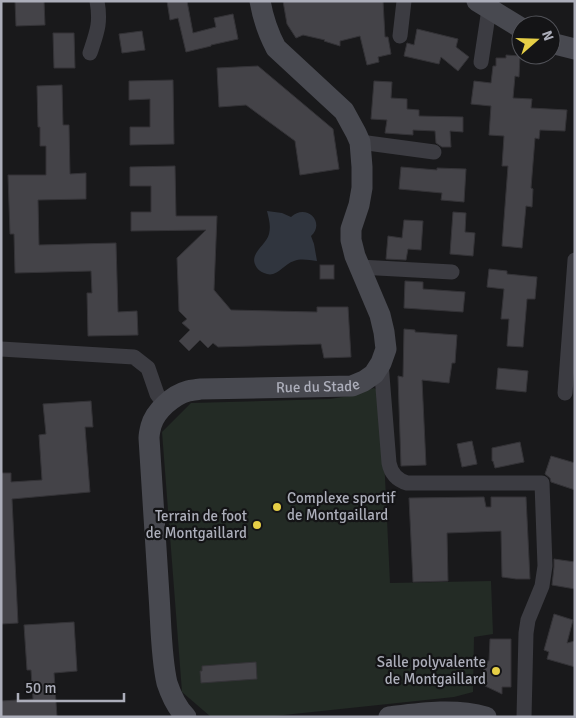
<svg xmlns="http://www.w3.org/2000/svg" width="576" height="718" font-family="Signika,sans-serif">
	<rect width="100%" height="100%" fill="#19191b"/>
	<polygon fill="#232b25" points="374,388 381,392 390,583 491,581 493,634 474,637 473,692 454,697 265,717 211,717 182,692 162,432 191,403 330,399 349,396"/>
	<path fill="#30353e" d="M 267,211 L 282,213 L 291,217 C 306,203 326,222 311,236 L 314,244 L 317,261 C 309,260 301,258 294,261 C 284,264 277,277 267,274 C 263,273 259,271 257,268 C 247,254 266,246 269,234 C 271,226 269,219 267,211 Z"/>
	<g fill="#444348" stroke="#343337">
		<polygon points="15,1 44,1 45,25 16,26"/>
		<polygon points="167,1 187,1 193,33 216,27 214,18 233,14 238,39 211,45 211,46 186,52 178,18 170,20"/>
		<polygon points="283,1 383,1 385,37 388,37 391,54 378,57 379,62 367,65 360,36 340,41 340,46 324,41 325,40 303,35 296,38 287,24"/>
		<polygon points="417,29 458,39 456,47 469,57 458,71 441,57 439,64 404,56 407,43 414,45"/>
		<polygon points="142,31 145,50 122,53 119,34"/>
		<polygon points="53,33 74,33 75,68 54,68"/>
		<polygon points="506,55 520,56 519,77 515,76 513,98 532,99 531,108 567,110 565,131 540,130 539,139 535,138 531,188 533,189 532,207 526,206 522,248 502,246 508,166 502,166 504,136 489,135 491,106 471,104 474,81 491,83 493,66 496,66 496,58 506,58"/>
		<polygon points="258,66 333,129 339,169 300,175 295,141 246,105 219,107 217,68"/>
		<polygon points="173,80 174,144 130,145 130,127 150,127 150,99 129,100 129,81"/>
		<polygon points="374,81 392,82 391,98 407,99 407,109 419,110 419,116 463,117 463,132 450,131 451,147 442,147 436,143 435,131 413,130 413,135 385,133 387,120 371,119"/>
		<polygon points="62,85 63,125 69,125 70,174 86,173 86,199 38,200 39,245 116,243 118,312 137,311 138,335 88,336 87,293 92,293 91,271 15,273 14,234 10,234 8,175 46,175 46,146 40,146 40,127 38,127 37,86"/>
		<polygon points="175,166 176,216 217,216 214,290 231,310 317,312 317,307 348,307 351,357 324,358 321,344 218,347 213,343 208,348 200,340 189,351 179,341 190,330 182,323 187,319 179,311 177,258 206,230 131,231 131,212 151,212 151,186 130,186 130,167"/>
		<polygon points="401,167 437,170 437,168 466,169 464,202 441,200 442,193 399,189"/>
		<polygon points="453,212 466,213 465,232 475,233 473,256 450,254"/>
		<polygon points="404,220 423,221 421,250 408,249 406,260 386,259 388,236 402,238"/>
		<rect x="320" y="265" width="14" height="14"/>
		<polygon points="489,269 507,271 507,274 537,277 535,299 527,299 523,347 507,346 509,319 501,319 504,289 487,287"/>
		<polygon points="405,281 423,282 423,289 465,292 463,312 404,308"/>
		<polygon points="404,329 415,330 415,332 457,335 455,363 452,363 449,383 422,380 426,465 401,466 398,376 403,377"/>
		<polygon points="498,368 528,371 526,392 496,389"/>
		<polygon points="91,401 93,427 85,427 90,492 12,499 18,623 1,624 1,473 11,473 11,482 42,480 39,435 46,434 43,404"/>
		<polygon points="472,441 477,464 462,467 457,444"/>
		<polygon points="520,442 524,462 495,468 493,461 492,461 492,448"/>
		<polygon points="551,456 575,463 575,490 551,482 550,478 545,474"/>
		<polygon points="484,497 486,507 491,507 491,497 526,497 530,579 516,579 502,577 501,531 447,533 448,581 413,582 409,498"/>
		<polygon points="554,559 575,562 575,589 552,585 554,567"/>
		<polygon points="554,614 573,620 567,643 575,641 575,667 547,659 549,652 544,650"/>
		<polygon points="74,622 77,671 54,673 57,717 1,717 1,701 33,699 31,670 27,670 24,625"/>
		<polygon points="490,639 511,639 511,687 502,687 502,694 483,685 484,661 489,661"/>
		<polygon points="256,662 257,679 201,683 200,671 202,671 202,666"/>
	</g>
	<g fill="none" stroke-linecap="round" stroke-linejoin="round">
		<g stroke="#3c3c42" stroke-width="15">
			<polyline points="400,36 404,1"/>
			<path d="M 90,53 C 97,32 101,23 97,1"/>
			<polyline points="481,62 489,9"/>
			<polyline points="360,142 434,152"/>
			<polyline points="359,267 452,272"/>
			<polyline points="1,349 134,357 148,368 157,394 165,405"/>
			<path d="M 381,363 L 389,463 C 391,473 397,480 407,483 L 542,483 L 545,566 L 542,586 L 528,620 L 526,633 L 524,717"/>
			<polyline points="565,393 575,260"/>
		</g>
		<g stroke="#484950" stroke-width="21">
			<polyline points="477,1 521,28"/>
			<polyline points="551,43 575,49"/>
			<path id="s1" d="M 186,717 C 177,708 171,695 167,683 C 161,657 161,623 159,595 C 156,543 152,490 149,438 C 149,434 150,430 151,426 C 155,411 173,395 188,391 C 192,390 196,390 200,389 L 352,386 L 364,381 L 374,374 L 381,363 L 386,349 L 384,332 L 380,315 L 355,256 L 351,240 L 351,229 L 359,205 L 362,188 L 362,167 L 360,142 L 356,133 L 344,111 L 276,48 C 268,33 263,18 260,1"/>
			<path d="M 389,717 C 421,713 454,708 486,717"/>
		</g>
	</g>
	<g fill="#e6cf46" stroke="#141416" stroke-width="2">
		<circle cx="277" cy="507" r="5"/>
		<circle cx="257" cy="525" r="5"/>
		<circle cx="496" cy="671" r="5"/>
	</g>
	<g text-anchor="middle" dominant-baseline="central" stroke-width="4.5" stroke-linejoin="round" paint-order="stroke">
		<g font-size="15" fill="#acaeba" stroke="#141416">
			<text stroke="none"><textPath href="#s1" startOffset="480">Rue du Stade</textPath></text>
		</g>
		<g font-size="15" fill="#acaeba" stroke="#141416" text-anchor="end">
			<text x="287" y="498" text-anchor="start">Complexe sportif<tspan x="287" dy="17">de Montgaillard</tspan></text>
			<text x="247" y="516">Terrain de foot<tspan x="247" dy="17">de Montgaillard</tspan></text>
			<text x="486" y="662">Salle polyvalente<tspan x="486" dy="17">de Montgaillard</tspan></text>
		</g>
	</g>
	<rect width="576" height="718" fill="none" stroke="#acaeba" stroke-width="5"/>
	<g transform="translate(536 40) rotate(70)"><circle r="24" fill="#141416" stroke="#515258"/>
	<path d="M0-4L9 19L0 12L-9 19Z" fill="#e6cf46"/>
	<text y="-8" font-size="14" font-weight="bold" text-anchor="middle" fill="#acaeba">N</text>
	</g>
	<path d="M18 693v8h106v-8" fill="none" stroke="#acaeba" stroke-width="2.5"/>
	<text x="25" y="693" font-size="15" fill="#acaeba" stroke="#141416" stroke-width="4" paint-order="stroke">50 m</text>
</svg>
